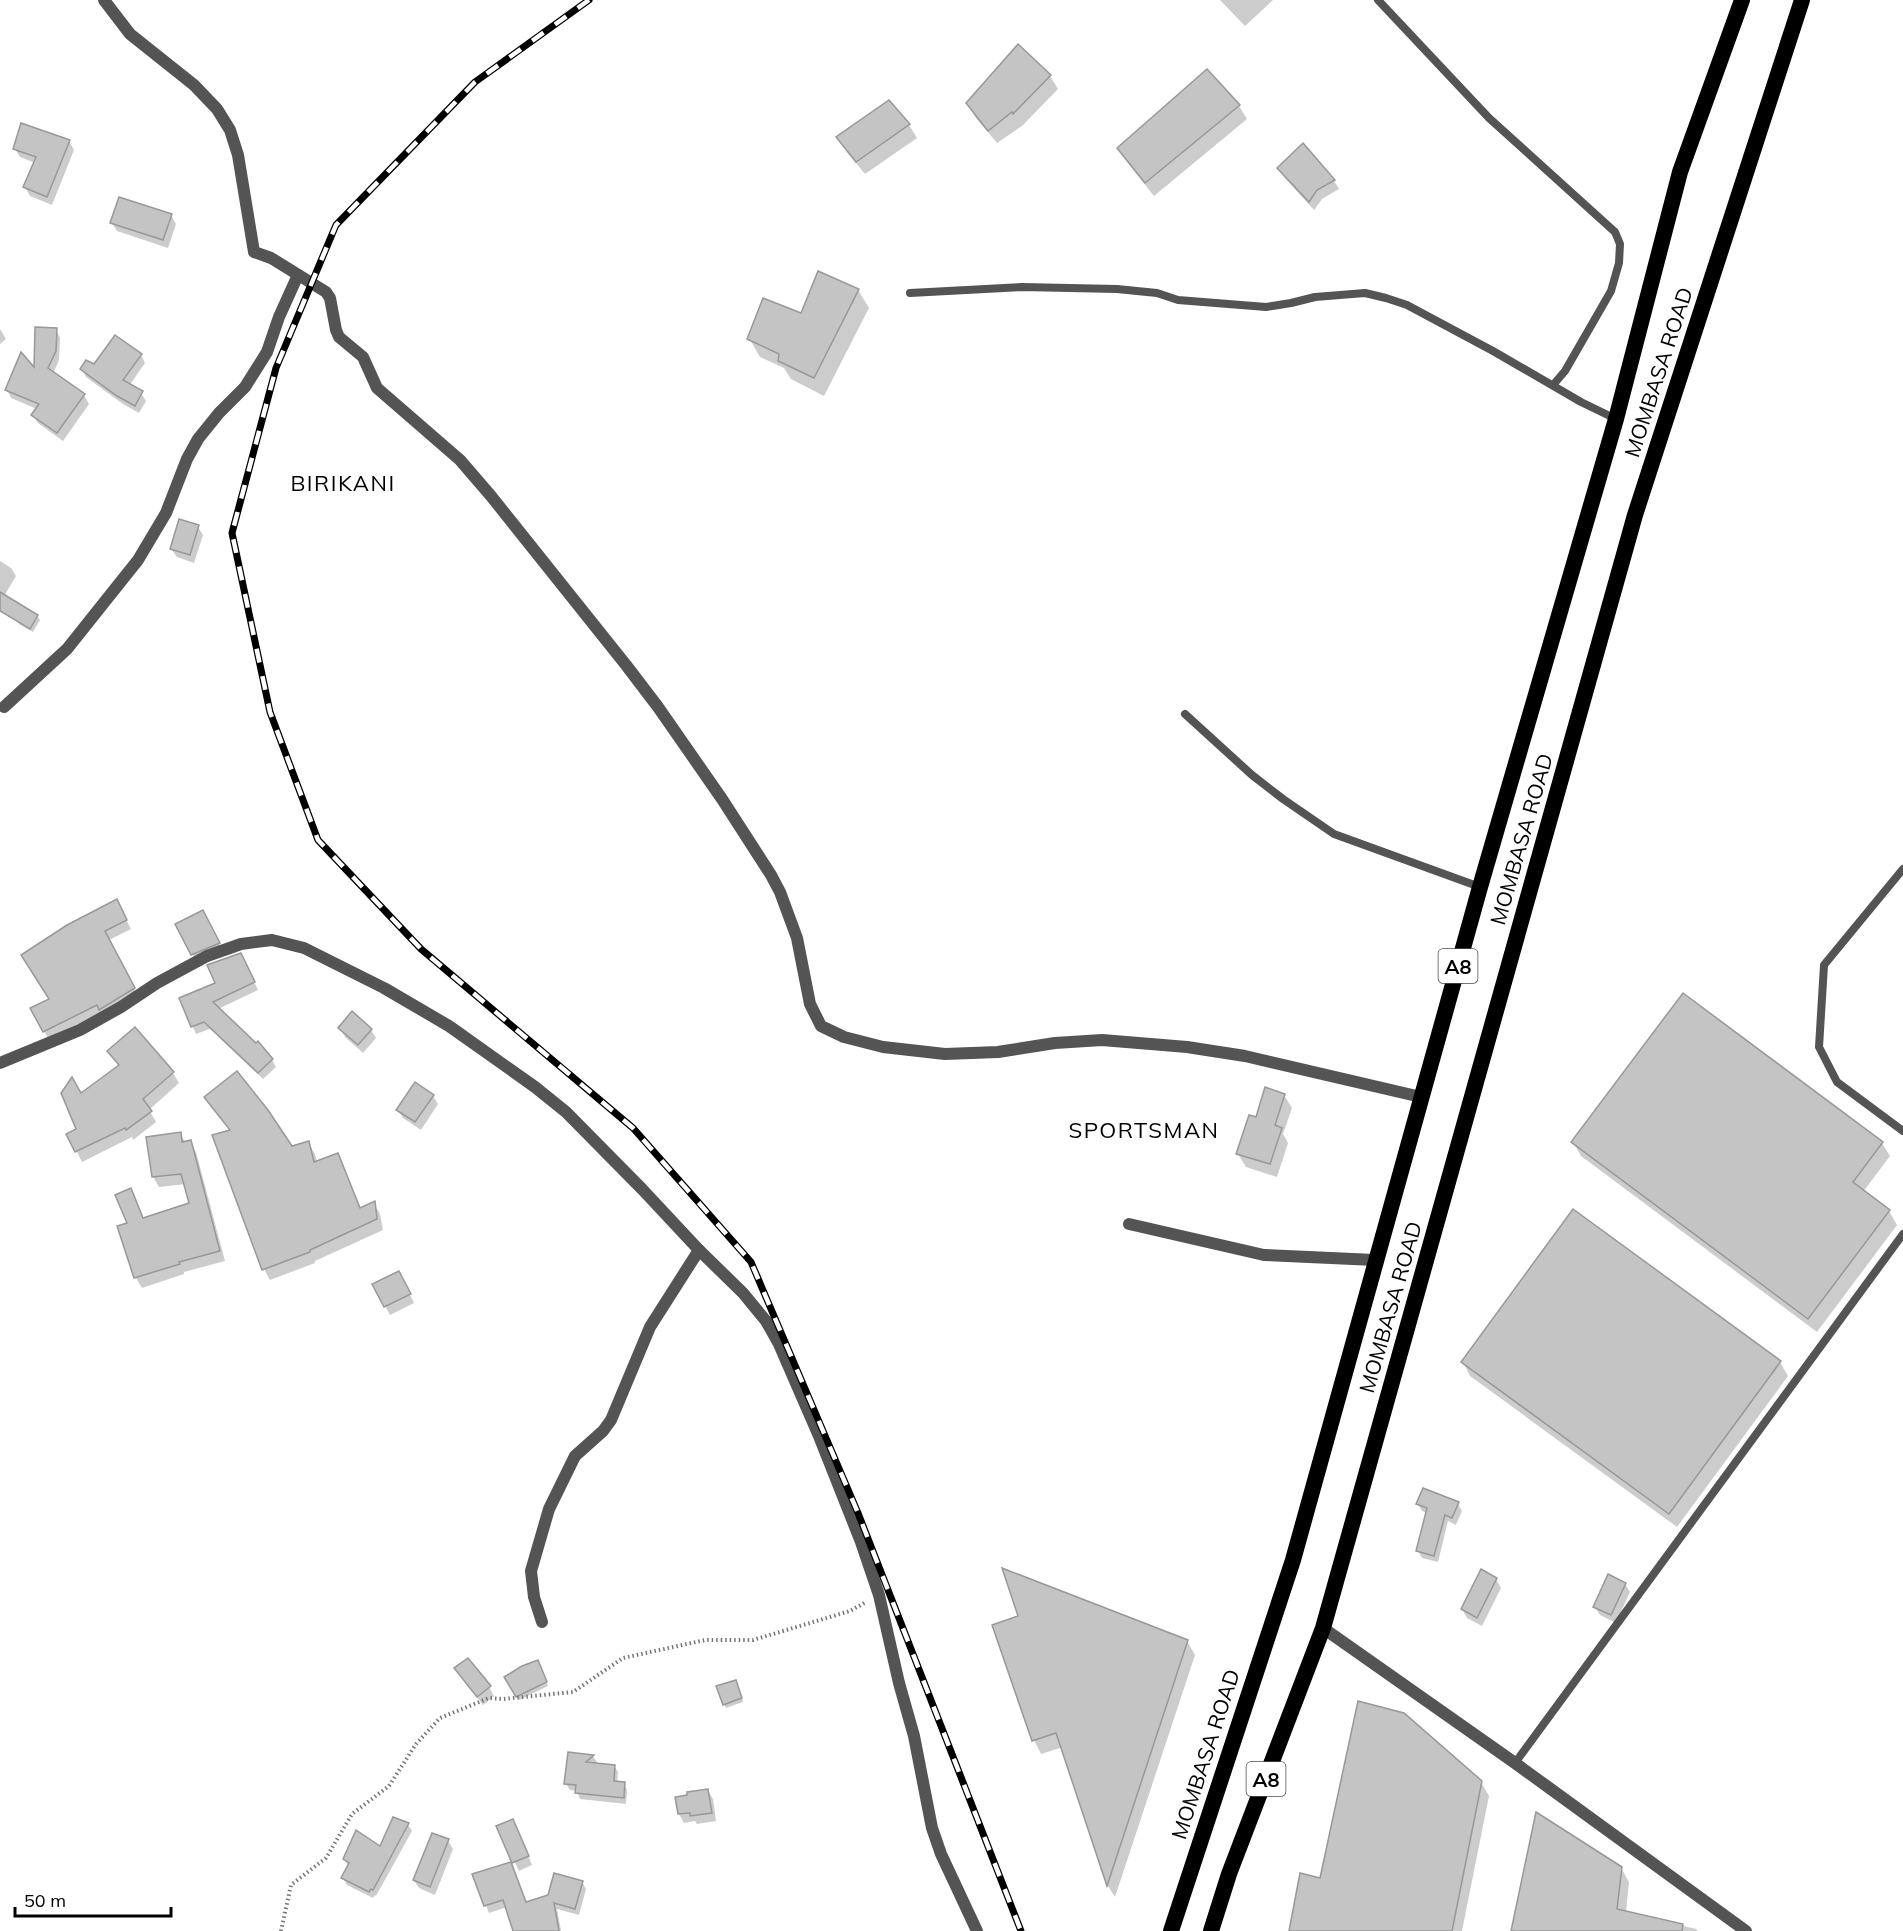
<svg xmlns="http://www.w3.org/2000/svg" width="1903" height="1931" font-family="Mulish,sans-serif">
	<rect width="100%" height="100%" fill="#fff"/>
	<g fill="#0003">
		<polygon points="1220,0 1273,0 1245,26"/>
		<polygon points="1207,71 1239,106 1247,119 1154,196 1127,162 1119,148"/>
		<polygon points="1050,76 1058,89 1022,126 997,143 975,117 968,103"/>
		<polygon points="909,125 917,138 865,174 846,151 838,138"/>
		<polygon points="69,141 74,150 52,205 30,196 25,187 35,163 20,157 15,149"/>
		<polygon points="1303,146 1334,181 1339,189 1322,199 1314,210 1284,177 1279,168"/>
		<polygon points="171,215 176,224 168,248 117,231 112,223"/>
		<polygon points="858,290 869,308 824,396 791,379 784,368 760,357 749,338"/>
		<polygon points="0,329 6,339 0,344"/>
		<polygon points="56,330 60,338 59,360 53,374 84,395 89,404 63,441 38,423 33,415 37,409 11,398 7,389 35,371"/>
		<polygon points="141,355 145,363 129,386 141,393 146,401 139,413 123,404 86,377 82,369"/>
		<polygon points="198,527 203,535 194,563 177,557 171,549"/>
		<polygon points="0,561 11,568 16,576 0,603"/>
		<polygon points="37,616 40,620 33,632 19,624 17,620"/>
		<polygon points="121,910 131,929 109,940 139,997 49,1040 32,1009 51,1000"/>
		<polygon points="207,920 223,952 197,963 177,924"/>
		<polygon points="245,962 258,990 218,1009 256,1045 258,1043 272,1060 276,1067 263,1079 210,1029 196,1034 181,999 217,984"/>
		<polygon points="340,1028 371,1030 376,1038 363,1053 345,1037"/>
		<polygon points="135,1029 173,1073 179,1083 149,1110 156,1122 133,1140 132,1137 82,1162 68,1134 78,1129 81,1095 119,1066 109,1051"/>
		<polygon points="1284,1095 1292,1108 1283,1134 1288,1143 1277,1177 1246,1167 1238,1154 1257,1119"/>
		<polygon points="433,1096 438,1104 421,1130 403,1118 398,1110"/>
		<polygon points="206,1097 291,1147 308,1143 315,1154 317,1162 337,1154 343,1165 361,1210 374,1203 380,1214 383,1230 315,1261 315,1263 270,1280 264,1269 231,1131 212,1108"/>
		<polygon points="180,1134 186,1143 190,1142 196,1152 225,1261 184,1272 184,1274 142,1288 136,1278 119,1227 129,1224 131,1190 144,1219 191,1204 186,1184 159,1187 153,1177"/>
		<polygon points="1573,1142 1882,1143 1890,1156 1863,1192 1889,1211 1897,1225 1817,1332 1581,1156"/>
		<polygon points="1574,1211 1780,1362 1788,1376 1677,1527 1470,1376 1463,1362"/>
		<polygon points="404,1282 414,1303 390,1315 385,1306"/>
		<polygon points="1418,1504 1458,1504 1462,1511 1456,1525 1448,1521 1438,1562 1422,1558 1418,1551 1427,1513 1422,1511"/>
		<polygon points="1496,1579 1501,1588 1482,1626 1467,1618 1462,1609"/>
		<polygon points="1625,1584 1630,1592 1616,1623 1600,1615 1595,1607"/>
		<polygon points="1187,1641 1195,1655 1115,1897 1108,1886 1063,1747 1041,1754 1034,1740"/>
		<polygon points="539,1665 548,1686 519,1700 506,1678"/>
		<polygon points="456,1669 489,1687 494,1696 483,1705"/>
		<polygon points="738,1685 743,1702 726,1708 724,1704"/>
		<polygon points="569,1753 593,1756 597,1762 594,1764 614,1766 618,1772 617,1783 624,1784 627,1790 626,1804 580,1799 577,1791 570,1790 566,1784"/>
		<polygon points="1481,1782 1489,1796 1462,1931 1291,1931 1321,1880"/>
		<polygon points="708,1791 713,1799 716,1821 697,1824 695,1821 684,1823 679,1814 677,1798"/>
		<polygon points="408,1825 412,1831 376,1896 375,1895 373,1898 347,1885 343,1878 349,1867 344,1859 381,1848"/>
		<polygon points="498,1827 517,1830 532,1865 519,1871"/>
		<polygon points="448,1841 453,1849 435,1895 419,1888 414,1880"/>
		<polygon points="1621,1868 1629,1882 1626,1912 1696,1929 1698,1931 1512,1931"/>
		<polygon points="474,1875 526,1903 582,1882 586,1889 579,1915 557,1909 561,1931 515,1931 507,1907 489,1913"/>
	</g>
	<g fill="#c4c4c4" stroke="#989898" stroke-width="1.5">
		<polygon points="1018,44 1051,75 1013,114 1012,112 988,131 966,103"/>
		<polygon points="1207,69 1240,105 1145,183 1117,148"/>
		<polygon points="889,100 910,124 856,162 836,137"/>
		<polygon points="21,123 70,140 47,197 23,187 36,157 13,149"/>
		<polygon points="1303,143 1335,180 1317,190 1309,202 1277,168"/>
		<polygon points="119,197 172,214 163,240 110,223"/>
		<polygon points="818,271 859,289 814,378 778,361 779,354 747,339 763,298 801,313"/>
		<polygon points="35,327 57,328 56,351 48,368 85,394 57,433 31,415 39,404 5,390 21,352 34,367"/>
		<polygon points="115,335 142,354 123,380 143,391 135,406 117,396 80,369 86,360 94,364"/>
		<polygon points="179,519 199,525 190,555 170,549"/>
		<polygon points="0,592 38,615 30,629 0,611"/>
		<polygon points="117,899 127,920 105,931 135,988 99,1010 97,1005 43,1032 30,1008 49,999 21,955 67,925"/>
		<polygon points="203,910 220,943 191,955 175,924"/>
		<polygon points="241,953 255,982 213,1002 256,1043 258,1041 273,1059 258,1073 204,1022 191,1027 179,998 215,983 207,965"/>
		<polygon points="1683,993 1883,1142 1853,1182 1890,1210 1808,1319 1571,1142"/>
		<polygon points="352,1011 372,1029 358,1045 338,1028"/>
		<polygon points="135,1027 174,1072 143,1099 152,1111 126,1130 125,1128 75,1152 66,1134 76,1129 61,1093 72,1077 81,1093 119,1065 107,1051"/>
		<polygon points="237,1071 268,1110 292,1146 309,1141 314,1162 338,1153 360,1208 375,1201 377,1219 310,1250 310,1252 262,1270 212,1135 230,1130 204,1097"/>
		<polygon points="415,1082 434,1095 415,1122 396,1110"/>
		<polygon points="1265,1087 1285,1094 1275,1125 1282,1128 1270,1164 1236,1154 1249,1115 1256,1117"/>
		<polygon points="181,1132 182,1142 191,1140 220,1251 179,1262 180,1264 134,1278 117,1226 127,1223 115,1195 131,1188 143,1218 189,1203 181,1174 152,1177 146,1137"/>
		<polygon points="1573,1209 1781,1361 1669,1514 1461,1362"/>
		<polygon points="399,1271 411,1294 384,1307 372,1284"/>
		<polygon points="1423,1488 1459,1502 1452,1518 1445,1515 1434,1556 1416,1551 1427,1508 1416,1504"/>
		<polygon points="1002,1568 1188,1640 1107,1886 1056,1733 1032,1741 992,1625 1018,1616"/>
		<polygon points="1481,1569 1497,1578 1477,1618 1461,1609"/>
		<polygon points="1608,1574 1626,1583 1611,1615 1593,1607"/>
		<polygon points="468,1658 491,1686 477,1697 454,1668"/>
		<polygon points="538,1660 547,1682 516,1697 504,1677 522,1666"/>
		<polygon points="736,1680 742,1698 723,1705 716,1686"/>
		<polygon points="1358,1701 1404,1713 1482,1781 1452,1931 1289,1931 1300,1873 1320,1878"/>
		<polygon points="568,1752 594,1755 586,1762 615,1765 614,1781 625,1782 624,1798 575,1793 576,1785 564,1784"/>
		<polygon points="708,1789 712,1813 690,1816 690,1813 678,1814 675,1797 687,1795 687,1792"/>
		<polygon points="1536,1812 1622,1867 1617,1909 1683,1924 1682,1931 1511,1931"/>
		<polygon points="393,1817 409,1823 373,1890 371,1889 369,1892 341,1878 349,1863 343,1859 356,1830 380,1846"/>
		<polygon points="513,1819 529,1856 512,1863 496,1826"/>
		<polygon points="432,1833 449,1839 430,1887 413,1880"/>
		<polygon points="511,1862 526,1902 548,1895 554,1873 583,1881 575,1909 554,1903 559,1931 513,1931 503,1900 484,1906 472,1874"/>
	</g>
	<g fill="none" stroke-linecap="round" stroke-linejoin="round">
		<polyline stroke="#767676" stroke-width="4" stroke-dasharray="1.5 3" stroke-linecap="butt" points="281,1931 291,1885 326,1858 352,1814 389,1786 416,1744 440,1718 489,1698 503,1699 573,1692 623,1658 705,1640 753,1640 850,1611 866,1602"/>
		<g stroke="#545454" stroke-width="8">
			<polyline points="1378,0 1489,118 1615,232 1620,244 1619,263 1611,291 1565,371 1553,385"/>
			<polyline points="910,293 1022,287 1117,289 1157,293 1178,300 1266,307 1291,303 1315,297 1365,293 1386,298 1407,305 1493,351 1581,402 1616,419"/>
			<polyline points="1185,714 1252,775 1283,799 1334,834 1480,887"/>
			<polyline points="1903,869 1824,965 1819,1047 1837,1082 1903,1131"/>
			<polyline points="1515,1763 1903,1234"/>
		</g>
		<g stroke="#545454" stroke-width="12">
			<polyline points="104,0 130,34 194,85 217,109 230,130 238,155 254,252 271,258 326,292 330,298 336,330 339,337 363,357 377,388 460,460 491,496 626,665 658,707 722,799 771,875 780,892 797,938 810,1004 821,1026 844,1037 883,1047 945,1054 998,1052 1055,1043 1102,1040 1187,1047 1245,1056 1421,1097"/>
			<polyline points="4,707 67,649 138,560 166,513 187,459 198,439 219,413 245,387 267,352 279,317 298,275"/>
			<polyline points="0,1063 80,1030 121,1007 157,983 207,956 241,944 272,940 304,948 384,988 449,1026 535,1087 566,1112 642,1189 699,1250 743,1293 766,1321 779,1344 819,1436 861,1542 879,1595 899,1683 914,1736 932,1828 941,1854 977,1931"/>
			<polyline points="1129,1224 1264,1255 1375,1260"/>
			<polyline points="542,1622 534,1597 531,1571 549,1509 575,1456 603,1431 611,1420 650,1327 699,1250"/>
		</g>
		<polyline stroke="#545454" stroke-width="12" points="1323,1628 1515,1763 1746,1931"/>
		<g stroke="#000" stroke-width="16">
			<polyline points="1171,1931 1293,1560 1480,887 1616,419 1680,172 1742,0"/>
			<polyline points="1211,1931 1229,1874 1323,1628 1635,515 1802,0"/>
		</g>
		<g stroke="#000" stroke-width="7">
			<polyline id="rail" points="589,0 475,82 336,225 276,368 232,533 270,712 318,840 421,949 633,1128 751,1262 858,1513 1021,1931"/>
		</g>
		<use href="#rail" stroke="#fff" stroke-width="4.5" stroke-dasharray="14" stroke-linecap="butt"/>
	</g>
	<g text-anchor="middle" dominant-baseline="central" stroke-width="5" stroke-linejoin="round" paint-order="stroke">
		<g fill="#fff" stroke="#4c4c4c" stroke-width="1.5">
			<rect x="1438.5" y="949" width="39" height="34" rx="4.5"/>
			<rect x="1246.5" y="1762" width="39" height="34" rx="4.5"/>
		</g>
		<g font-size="20" font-weight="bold" fill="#000">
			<text x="1458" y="966">A8</text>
			<text x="1266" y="1779">A8</text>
		</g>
		<g font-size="21" fill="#000" stroke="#fff">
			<text transform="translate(1658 372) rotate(-72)">MOMBASA ROAD</text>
			<text transform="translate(1521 839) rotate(-74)">MOMBASA ROAD</text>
			<text transform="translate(1390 1307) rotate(-74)">MOMBASA ROAD</text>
			<text transform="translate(1205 1754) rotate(-72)">MOMBASA ROAD</text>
		</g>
		<g font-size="22" letter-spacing="1.5" fill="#000" stroke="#fff">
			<text x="343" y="483">BIRIKANI</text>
			<text x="1144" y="1130">SPORTSMAN</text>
		</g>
	</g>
	<path d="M15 1907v9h156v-9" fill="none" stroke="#000000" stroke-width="3"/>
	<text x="24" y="1907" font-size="18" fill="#000000" stroke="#ffffff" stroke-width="4.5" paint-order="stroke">50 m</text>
</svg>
